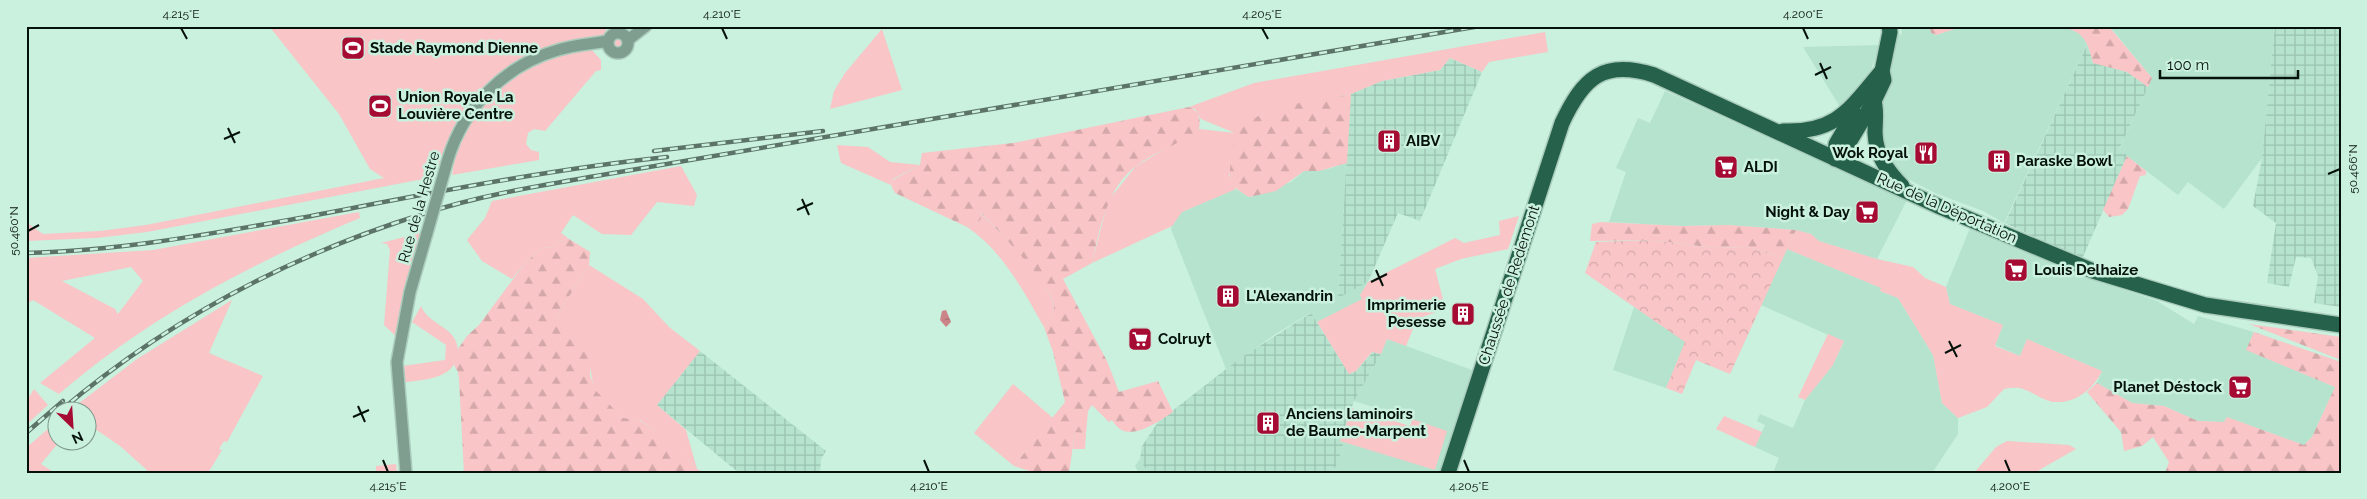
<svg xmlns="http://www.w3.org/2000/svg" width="2367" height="499" font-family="Raleway,sans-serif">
	<defs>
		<pattern id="industrial-grid" width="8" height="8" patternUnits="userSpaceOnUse" patternTransform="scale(1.25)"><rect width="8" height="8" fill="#b5e3ce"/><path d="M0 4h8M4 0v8" fill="none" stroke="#9ac2b0"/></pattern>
		<pattern id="forest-firs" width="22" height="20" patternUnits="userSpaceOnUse" patternTransform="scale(1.25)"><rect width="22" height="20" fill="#f9c5c6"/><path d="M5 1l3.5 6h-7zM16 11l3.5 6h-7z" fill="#d4a8a9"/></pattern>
		<pattern id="park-crowns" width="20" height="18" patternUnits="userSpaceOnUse" patternTransform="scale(1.25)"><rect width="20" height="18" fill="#f9c5c6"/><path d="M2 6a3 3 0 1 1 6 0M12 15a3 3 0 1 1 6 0" fill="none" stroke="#d4a8a9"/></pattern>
		<pattern id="water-ripples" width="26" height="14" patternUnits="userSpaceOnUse" patternTransform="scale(1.25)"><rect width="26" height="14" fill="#cb8588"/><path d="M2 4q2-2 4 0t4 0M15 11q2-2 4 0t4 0" fill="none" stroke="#a36b6d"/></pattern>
	</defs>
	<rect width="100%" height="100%" fill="#caf0de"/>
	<g fill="#b5e3ce">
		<polygon points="1901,26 1930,26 1931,33 1936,35 1964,26 2058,26 2075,30 2085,39 2087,45 2004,223 1983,211 1935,193 1902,176 1886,163 1879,113 1898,35 1902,34"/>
		<polygon points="2112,26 2275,26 2262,158 2224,209 2188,182 2178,195 2119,150 2152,78 2111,28"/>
		<polygon points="1880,45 1867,81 1842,110 1803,47"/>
		<polygon points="1665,91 1907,200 1877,259 1819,241 1811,234 1796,230 1728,225 1682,226 1609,222 1626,172 1616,168 1638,118 1650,123"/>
		<polygon points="1347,160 1338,297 1368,282 1360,295 1363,299 1317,322 1310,313 1277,333 1226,369 1171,229 1173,221 1182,212 1236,189 1249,197 1291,182 1304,171 1328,169 1341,165"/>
		<polygon points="1970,228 2092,279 2157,301 2194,324 2198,316 2254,332 2247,350 2335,387 2312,437 2304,445 2227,417 2224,422 2198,421 2164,406 2132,403 2097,383 2102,371 2027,339 2020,356 1995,345 2003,325 1950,304 1946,287"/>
		<polygon points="1787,249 1882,288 1880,291 1898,298 1933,355 1942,403 1958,418 1958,434 1932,473 1773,473 1779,458 1755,447 1765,425 1757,421 1760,414 1793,428 1805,400 1833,365 1844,342 1761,305"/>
		<polygon points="1634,307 1686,342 1666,388 1613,370"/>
		<polygon points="1387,339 1480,373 1448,473 1332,473 1338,462 1344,442 1435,469 1426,424 1354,401 1381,354"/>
		<polygon points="1140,459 1148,473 1139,473 1135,466"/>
	</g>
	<g fill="url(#industrial-grid)">
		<polygon points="2275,26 2341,26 2341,307 2314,303 2318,276 2311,258 2296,257 2289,287 2267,283 2276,223 2253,206 2262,158"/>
		<polygon points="2087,45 2094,63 2127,72 2148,87 2119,149 2127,156 2082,259 2005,223"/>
		<polygon points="1450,58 1482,72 1420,221 1398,213 1368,282 1338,298 1351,94 1382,81 1440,70"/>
		<polygon points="1311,313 1349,374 1356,371 1373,352 1381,354 1354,401 1340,441 1344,442 1338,462 1332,473 1148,473 1140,459 1142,446 1158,422 1239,359"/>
		<polygon points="700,351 826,451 821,459 820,473 739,473 657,405"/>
	</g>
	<g fill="#f9c5c6" fill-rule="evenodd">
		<path d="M 269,26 L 607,26 L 605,33 L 589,47 L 601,60 L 601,70 L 596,71 L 545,131 L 534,129 L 528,133 L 526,144 L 531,150 L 539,152 L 539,160 L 452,175 C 455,164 452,155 453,145 C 455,128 504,82 517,68 L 513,64 C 467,95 450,128 434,179 L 418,180 L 147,232 L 96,238 L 26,241 L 26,222 L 43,234 L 100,231 L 146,225 L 384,178 L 370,169 L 339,114 Z"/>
		<polygon points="882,29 902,90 830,109 834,91 845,73"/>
		<polygon points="1545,32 1548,52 1489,62 1482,72 1450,58 1440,70 1382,81 1351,94 1327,99 1229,174 1236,189 1182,212 1172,226 1092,263 1108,201 1136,166 1199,129 1235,133 1201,119 1195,109 1189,107 1254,83"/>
		<circle cx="618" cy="43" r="5.5"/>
		<polygon points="837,145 868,147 890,162 920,165 893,179 891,185 841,163"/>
		<polygon points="681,166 697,195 694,206 657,202 631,235 602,234 573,215 561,233 569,239 560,241 553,247 542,248 525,263 512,279 482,261 467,240 485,218 492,201"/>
		<path d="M 978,211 C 1000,233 1044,273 1053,303 C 1056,313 1051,321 1044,327 C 1024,292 1002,250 967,227 L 979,222 Z"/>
		<path d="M 359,212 L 360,218 C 252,263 148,317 59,394 L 40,383 L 95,338 L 33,300 L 26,304 L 26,258 L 153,250 ZM 131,267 L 143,281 L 118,314 L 115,309 L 62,281 Z"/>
		<polygon points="1519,216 1508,249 1461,259 1435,269 1443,299 1437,301 1439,311 1417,319 1406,346 1387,339 1381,354 1372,352 1356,371 1349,374 1317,322 1362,299 1360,295 1368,282 1455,238 1464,243 1500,235 1499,221"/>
		<path d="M 1796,230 L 1811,234 L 1819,241 L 1877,259 L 1913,267 L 1925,278 L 1946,287 L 1950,304 L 2003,325 L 1995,346 L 2020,356 L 2027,339 L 2102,371 C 2094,388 2077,403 2056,402 C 2045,402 2033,392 2023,389 C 2017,387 2010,388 2004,389 L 1987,407 L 1958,418 L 1942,403 L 1933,355 L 1898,298 L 1880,291 L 1881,288 L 1787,249 Z"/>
		<polygon points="420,233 399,339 384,325 390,250 387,244 381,243"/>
		<polygon points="589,265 643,299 669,327 700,351 657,405 686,430 697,469 705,473 700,473 684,453 662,436 640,420 624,419 594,390 589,360 591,350 556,317"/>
		<polygon points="232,300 209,353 263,376 227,442 224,441 219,449 222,450 208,473 145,473 147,470 120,446 88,424 88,412 82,411 74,407 137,359"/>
		<path d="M 421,306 C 426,319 439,323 449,332 C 455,337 458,345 458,352 C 456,381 419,380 398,383 L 396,367 L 445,360 L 446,345 L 412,322 Z"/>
		<polygon points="1828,334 1844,341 1833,365 1805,400 1798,397"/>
		<polygon points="1013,384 1053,418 1014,466 974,433"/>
		<polygon points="34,389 48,405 26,425 26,402"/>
		<polygon points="1352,408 1410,426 1412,419 1447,431 1435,470 1340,441"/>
		<polygon points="1724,416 1762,432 1755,447 1716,429"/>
		<polygon points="57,421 58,442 59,442 41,464 55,473 26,473 26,448"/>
		<polygon points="1075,431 1086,433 1085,449 1073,449"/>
		<polygon points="2007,441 2069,445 2076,449 2034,473 1974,473 1996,447"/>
		<polygon points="396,464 397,473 376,473 376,466"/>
	</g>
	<g fill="url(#forest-firs)">
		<polygon points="1930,26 1964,26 1936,35 1931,33"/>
		<path d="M 2058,26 L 2112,26 L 2111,29 L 2152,78 L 2148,87 L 2127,72 L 2093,63 C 2087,39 2083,31 2058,26 Z"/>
		<path d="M 1351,94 L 1347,163 L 1319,171 L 1304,171 L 1276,191 L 1249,197 C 1231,187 1228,180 1231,160 C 1232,153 1234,141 1238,134 C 1255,104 1320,101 1351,94 Z"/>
		<path d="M 1189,107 C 1199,111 1201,118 1199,129 C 1180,145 1155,151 1136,166 C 1106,189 1100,229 1092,263 L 1063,279 L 1107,361 L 1119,392 L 1158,381 L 1173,412 C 1161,420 1135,439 1120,429 C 1117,427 1114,423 1112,420 L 1109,422 L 1092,405 L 1088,411 L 1086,433 L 1075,432 L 1069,473 L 1036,473 L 1014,466 L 1065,402 L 1053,352 L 1044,327 C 1050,321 1054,316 1054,307 C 1052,283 997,230 980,212 L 981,218 L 979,222 L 967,227 L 895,193 L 891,185 L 893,180 L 920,165 L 922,153 L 1013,143 Z"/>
		<polygon points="2127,156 2146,171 2146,175 2140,176 2128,209 2122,215 2109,217 2103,210"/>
		<polygon points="1601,222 1682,226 1728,225 1796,230 1783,258 1747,247 1714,248 1653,240 1590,241 1592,224"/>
		<polygon points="569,239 590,252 589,265 556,317 588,342 591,350 590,375 595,390 623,418 639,420 663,436 684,453 700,473 464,473 459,379 458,372 454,365 458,349 467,336 479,325 525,263 542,248 553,247 560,241"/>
		<polygon points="2249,324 2341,337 2341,360"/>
		<polygon points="2254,332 2341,362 2341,467 2337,473 2165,473 2169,462 2153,437 2142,446 2124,451 2121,432 2087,392 2097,383 2132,403 2164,406 2198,421 2224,422 2227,417 2304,445 2312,437 2335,387 2246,350"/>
	</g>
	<polygon fill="url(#park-crowns)" points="1653,240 1714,248 1747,247 1783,258 1730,374 1696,360 1682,394 1666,388 1685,342 1585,273 1596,242"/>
	<polygon fill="url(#water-ripples)" points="946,310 951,322 946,327 940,320 942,311"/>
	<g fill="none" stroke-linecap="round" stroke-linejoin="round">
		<g stroke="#aaccbc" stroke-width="14">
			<g id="minor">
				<circle cx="618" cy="43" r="10"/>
				<polyline points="628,40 646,26"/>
				<path d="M 448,159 C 464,107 505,65 558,50 C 574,45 591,44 608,41"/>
				<polyline points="406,473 397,362 410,292 427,233"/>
			</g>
		</g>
		<g stroke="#aaccbc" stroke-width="18">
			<g id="major">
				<path d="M 1874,101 C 1877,112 1875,122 1875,133 C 1876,156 1887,170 1902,186"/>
				<path d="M 1783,131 C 1838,133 1850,108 1882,71"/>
				<polyline points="1835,155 1836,144 1854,113"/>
				<polyline points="1835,159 1845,149 1874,101 1884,80 1882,71 1890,32 1889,26"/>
				<path d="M 1448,473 L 1562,123 C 1583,78 1603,59 1654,75 L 1938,206 L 2093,271 L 2205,305 L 2341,325"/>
			</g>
		</g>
		<use href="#minor" stroke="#809e90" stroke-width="11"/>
		<use href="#major" stroke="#26624b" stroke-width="15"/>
		<g stroke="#5c7468" stroke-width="4.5">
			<g id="rail">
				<polyline points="654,151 823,131"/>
				<path d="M 26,253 C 119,251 210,234 300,218 C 422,195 543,170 667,157"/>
				<path d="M 59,412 C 167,320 290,255 426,213 C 481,195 539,186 596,176 L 1480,26"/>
				<polyline points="26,433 63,401"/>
			</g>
		</g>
		<use href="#rail" stroke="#caf0de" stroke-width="2.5" stroke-dasharray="8" stroke-linecap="butt"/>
		<g stroke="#aaccbc" stroke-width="14" stroke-linecap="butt">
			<polyline id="minor-bridge" points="427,233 448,159"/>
		</g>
		<use href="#minor-bridge" stroke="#809e90" stroke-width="11"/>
	</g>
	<path fill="none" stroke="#05110b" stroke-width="2" d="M 181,28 L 187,39M 722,28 L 727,39M 1262,28 L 1268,39M 1803,28 L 1808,39M 1820,63 L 1827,79M 1815,75 L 1831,67M 228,128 L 235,143M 224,139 L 240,132M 2328,174 L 2340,169M 802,199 L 809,215M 797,210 L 813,203M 28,231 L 39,225M 1376,270 L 1383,286M 1371,282 L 1387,274M 1949,341 L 1957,357M 1945,353 L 1961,345M 358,406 L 365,422M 353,417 L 369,410M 383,460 L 388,472M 924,460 L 929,472M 1464,460 L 1469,472M 2005,460 L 2010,472"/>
	<defs>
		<g id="stadium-square" transform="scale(1.25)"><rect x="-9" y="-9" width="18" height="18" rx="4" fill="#a60c33" stroke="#caf0de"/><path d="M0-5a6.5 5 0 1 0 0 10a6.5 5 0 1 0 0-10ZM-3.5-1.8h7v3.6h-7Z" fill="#fff"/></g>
		<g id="building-square" transform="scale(1.25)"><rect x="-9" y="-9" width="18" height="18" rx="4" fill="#a60c33" stroke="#caf0de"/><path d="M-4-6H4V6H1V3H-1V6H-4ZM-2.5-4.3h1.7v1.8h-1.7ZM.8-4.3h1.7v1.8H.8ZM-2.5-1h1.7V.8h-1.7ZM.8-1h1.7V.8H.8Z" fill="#fff"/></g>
		<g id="restaurant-square" transform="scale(1.25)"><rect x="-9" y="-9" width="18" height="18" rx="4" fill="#a60c33" stroke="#caf0de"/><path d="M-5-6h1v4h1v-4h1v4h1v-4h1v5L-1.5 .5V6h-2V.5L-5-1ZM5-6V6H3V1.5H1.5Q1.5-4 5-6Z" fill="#fff"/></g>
		<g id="supermarket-square" transform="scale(1.25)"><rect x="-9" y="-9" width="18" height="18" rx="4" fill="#a60c33" stroke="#caf0de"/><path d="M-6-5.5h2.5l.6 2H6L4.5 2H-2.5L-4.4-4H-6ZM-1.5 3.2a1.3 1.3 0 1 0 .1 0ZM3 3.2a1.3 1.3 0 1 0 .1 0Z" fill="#fff"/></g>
	</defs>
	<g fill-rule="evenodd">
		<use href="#stadium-square" x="353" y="48"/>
		<use href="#stadium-square" x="380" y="106"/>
		<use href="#building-square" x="1389" y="141"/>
		<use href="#restaurant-square" x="1926" y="153"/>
		<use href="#building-square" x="1999" y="161"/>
		<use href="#supermarket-square" x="1726" y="167"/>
		<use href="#supermarket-square" x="1867" y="212"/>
		<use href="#supermarket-square" x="2016" y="270"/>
		<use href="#building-square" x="1228" y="296"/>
		<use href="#building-square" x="1463" y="314"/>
		<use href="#supermarket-square" x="1140" y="339"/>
		<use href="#supermarket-square" x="2240" y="387"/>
		<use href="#building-square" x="1268" y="423"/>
	</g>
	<g text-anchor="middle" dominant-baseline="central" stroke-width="5" stroke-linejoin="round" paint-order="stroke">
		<g font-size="15" font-weight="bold" fill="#05110b" stroke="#caf0de" text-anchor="start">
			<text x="370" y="48">Stade Raymond Dienne</text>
			<text x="398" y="97">Union Royale La<tspan x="398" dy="17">Louvière Centre</tspan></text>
			<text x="1406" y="141">AIBV</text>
			<text x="1908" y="153" text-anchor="end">Wok Royal</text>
			<text x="2016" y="161">Paraske Bowl</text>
			<text x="1744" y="167">ALDI</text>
			<text x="1850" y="212" text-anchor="end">Night &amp; Day</text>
			<text x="2034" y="270">Louis Delhaize</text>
			<text x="1246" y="296">L'Alexandrin</text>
			<text x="1446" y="305" text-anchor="end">Imprimerie<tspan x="1446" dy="17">Pesesse</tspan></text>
			<text x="1158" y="339">Colruyt</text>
			<text x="2222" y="387" text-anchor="end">Planet Déstock</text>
			<text x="1286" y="414">Anciens laminoirs<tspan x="1286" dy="17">de Baume-Marpent</tspan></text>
		</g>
		<g font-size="15" fill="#05110b" stroke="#caf0de">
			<text transform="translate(419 207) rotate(-74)">Rue de la Hestre</text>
			<text transform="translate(1947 208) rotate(24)">Rue de la Déportation</text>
			<text transform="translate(1509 285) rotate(-72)">Chaussée de Redemont</text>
		</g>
	</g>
	<rect width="2367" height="499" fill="none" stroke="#caf0de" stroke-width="55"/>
	<g transform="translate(72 426) rotate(155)"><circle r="24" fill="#caf0de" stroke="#7b978a"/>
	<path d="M0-4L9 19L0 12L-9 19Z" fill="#a60c33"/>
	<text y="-8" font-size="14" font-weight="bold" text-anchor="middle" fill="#05110b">N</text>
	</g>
	<path d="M2160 70v8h138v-8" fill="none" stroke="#05110b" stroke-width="2.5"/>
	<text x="2167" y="70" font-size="15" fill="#05110b" stroke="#caf0de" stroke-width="4" paint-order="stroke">100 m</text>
	<rect x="28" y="28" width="2312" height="444" fill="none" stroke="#05110b" stroke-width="2"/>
	<g font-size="12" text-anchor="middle" fill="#05110b">
		<text x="181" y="18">4.215°E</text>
		<text x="722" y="18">4.210°E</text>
		<text x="1262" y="18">4.205°E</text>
		<text x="1803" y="18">4.200°E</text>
		<text transform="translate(2353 169) rotate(-90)" y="4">50.466°N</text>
		<text transform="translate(14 231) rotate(-90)" y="4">50.460°N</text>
		<text x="388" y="490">4.215°E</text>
		<text x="929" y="490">4.210°E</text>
		<text x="1469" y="490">4.205°E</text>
		<text x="2010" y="490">4.200°E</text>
	</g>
</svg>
